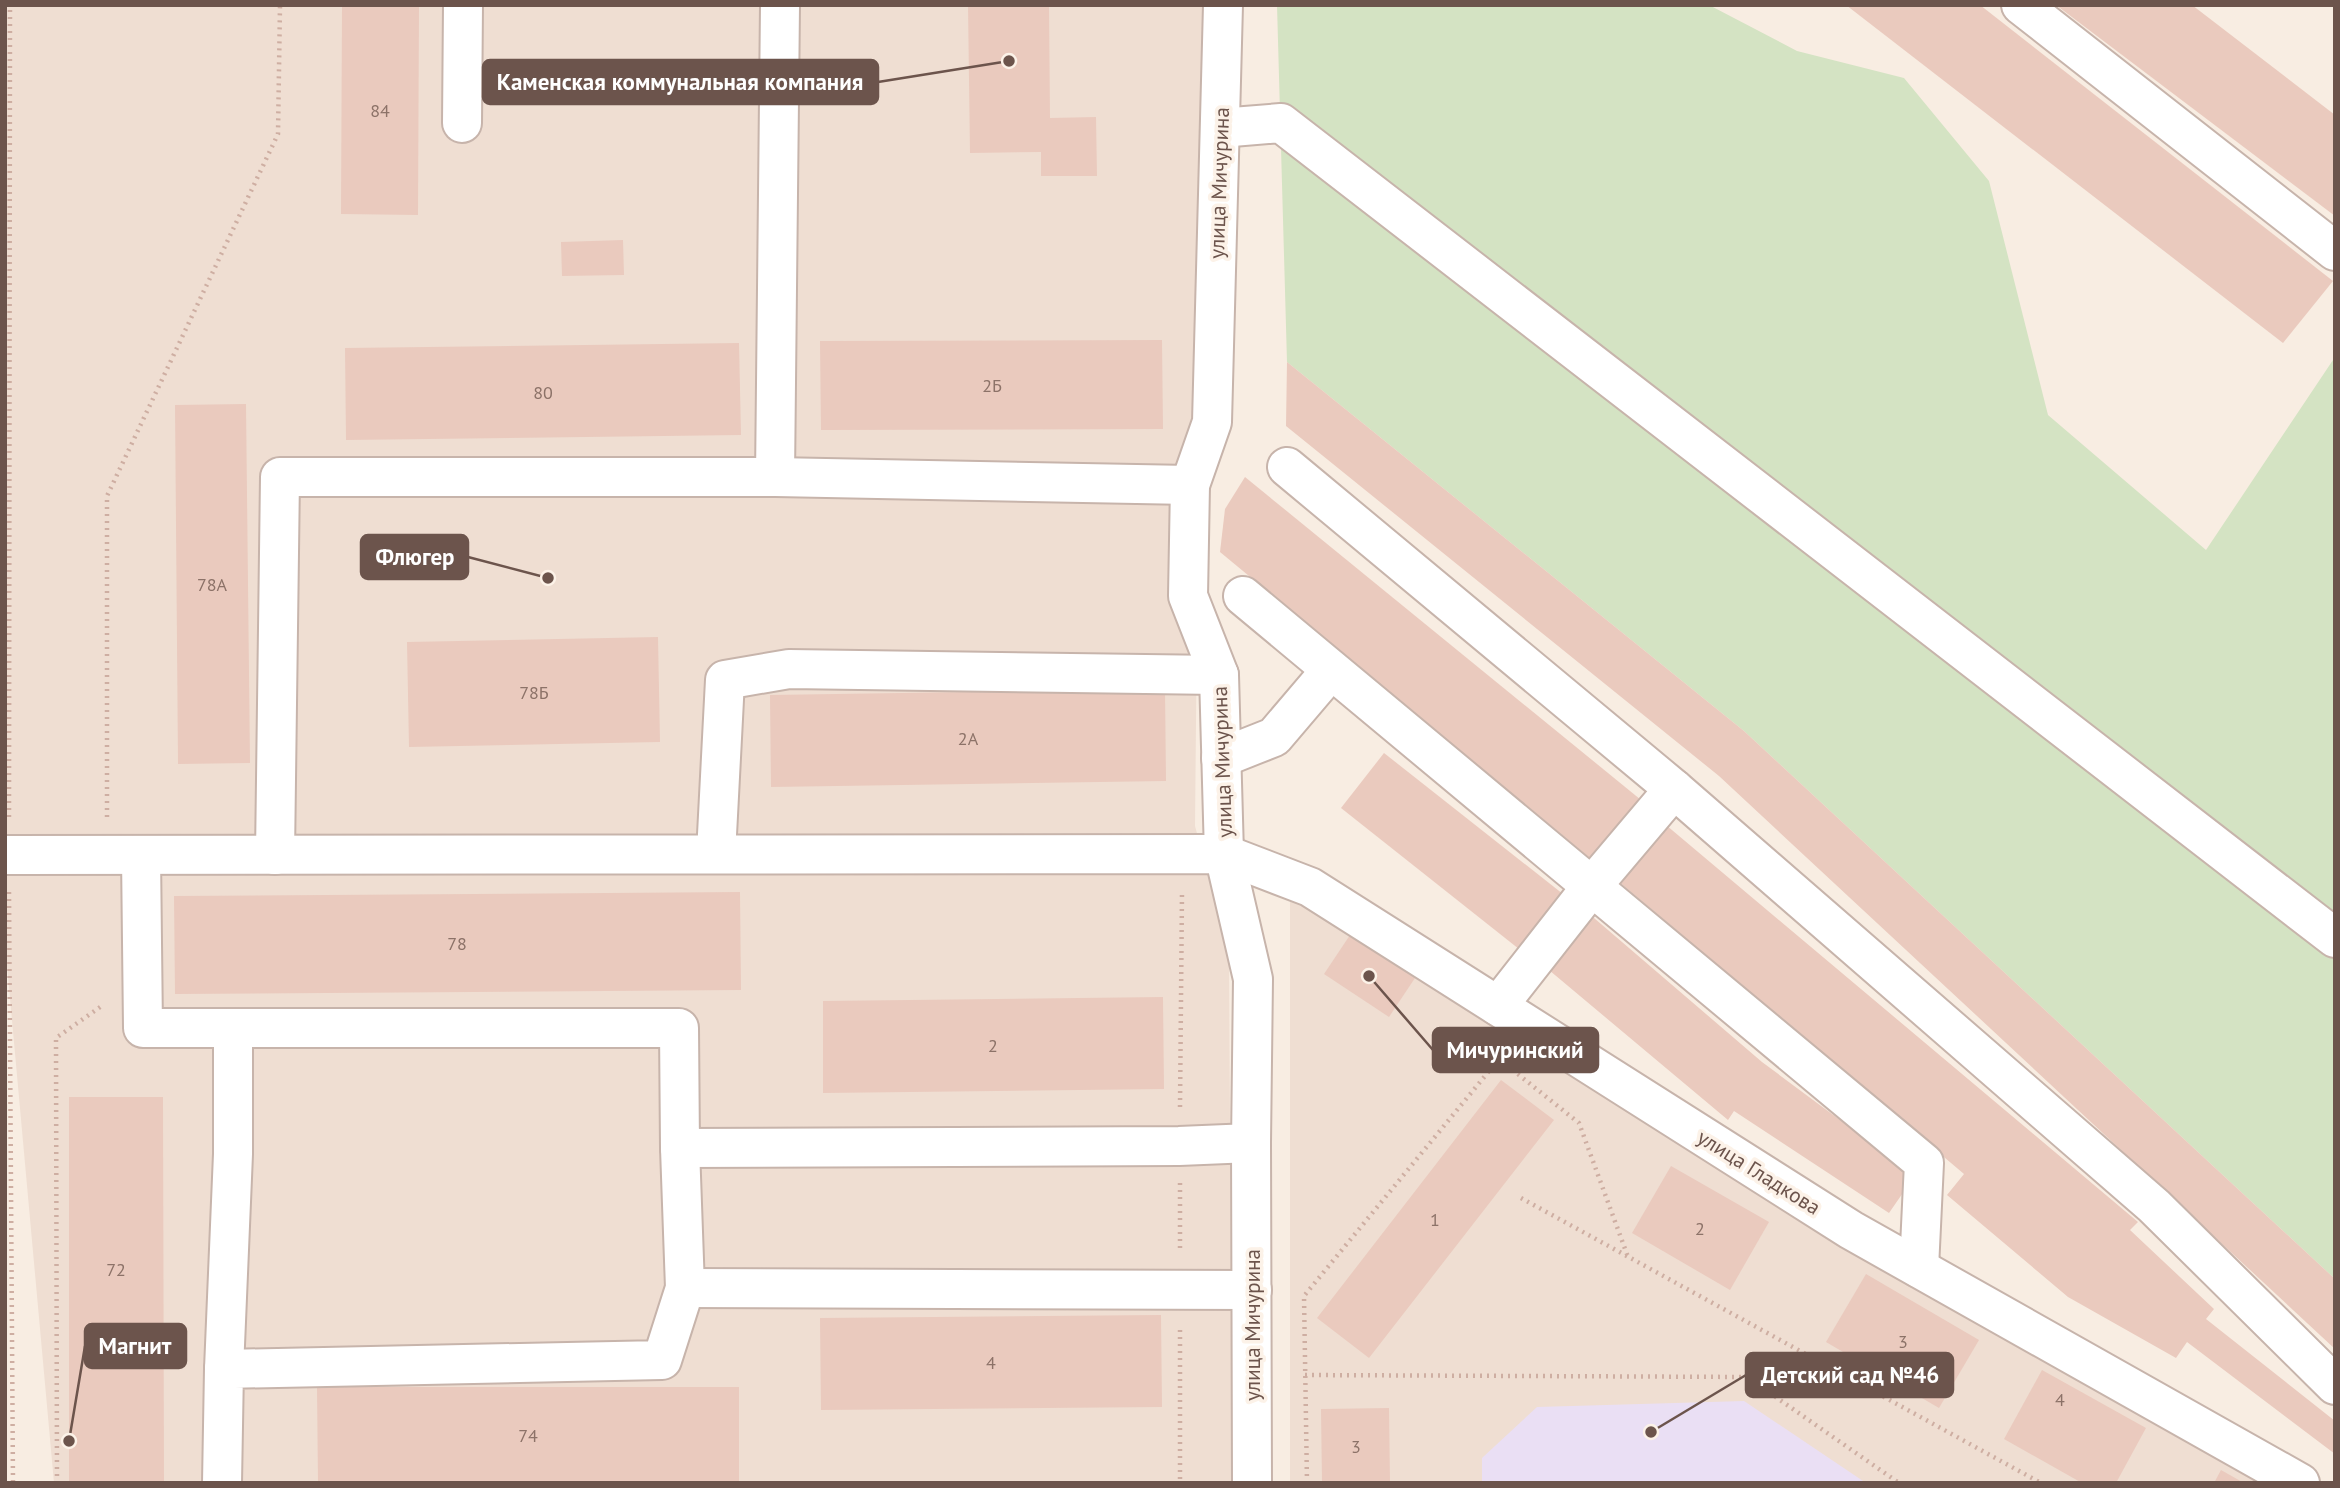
<svg xmlns="http://www.w3.org/2000/svg" width="2340" height="1488" font-family="'PT Sans',sans-serif">
	<rect width="100%" height="100%" fill="#f8ede2"/>
	<g fill="#efded2">
		<polygon points="5,5 1203,5 1195,826 1229,951 1232,1483 54,1483 5,943"/>
		<polygon points="1290,897 2295,1483 1290,1483"/>
	</g>
	<polygon fill="#eadff4" points="1744,1401 1866,1483 1482,1483 1482,1458 1537,1407"/>
	<polygon fill="#d4e3c3" points="1277,5 1709,5 1797,51 1904,78 1989,181 2048,415 2206,550 2335,357 2335,1279 1744,731 1287,362"/>
	<g fill="#eacabe">
		<polygon points="342,5 419,5 418,215 341,214"/>
		<polygon points="968,5 1049,5 1050,118 1096,117 1097,176 1041,176 1041,152 970,153"/>
		<polygon points="1846,5 1980,5 2333,281 2283,343"/>
		<polygon points="2056,5 2192,5 2335,115 2335,216"/>
		<polygon points="623,240 624,275 562,276 561,242"/>
		<polygon points="1162,340 1163,429 821,430 820,341"/>
		<polygon points="739,343 741,435 346,440 345,348"/>
		<polygon points="1287,362 1744,731 2335,1279 2335,1349 1719,776 1286,426"/>
		<polygon points="246,404 250,763 178,764 175,405"/>
		<polygon points="1245,477 1646,804 1596,863 1220,552 1225,509"/>
		<polygon points="658,637 660,742 409,747 407,642"/>
		<polygon points="1165,689 1166,781 771,787 770,695"/>
		<polygon points="1384,753 1568,898 1524,953 1341,808"/>
		<polygon points="1666,825 2138,1222 2130,1230 2214,1309 2206,1319 2335,1421 2335,1454 2187,1342 2176,1358 2068,1297 1947,1195 1964,1174 1618,881"/>
		<polygon points="740,892 741,990 175,994 174,896"/>
		<polygon points="1587,912 1762,1062 1902,1166 1907,1187 1889,1213 1734,1111 1728,1120 1543,965"/>
		<polygon points="1350,935 1415,978 1389,1017 1324,974"/>
		<polygon points="1163,997 1164,1089 823,1093 823,1001"/>
		<polygon points="1501,1080 1554,1120 1369,1358 1317,1318"/>
		<polygon points="69,1097 163,1097 164,1483 69,1483"/>
		<polygon points="1671,1166 1769,1222 1730,1290 1632,1233"/>
		<polygon points="1866,1274 1979,1340 1939,1408 1826,1342"/>
		<polygon points="1161,1315 1162,1407 821,1410 820,1318"/>
		<polygon points="2042,1370 2146,1428 2116,1483 2082,1483 2004,1439"/>
		<polygon points="317,1387 739,1387 739,1483 318,1483"/>
		<polygon points="1389,1408 1390,1483 1322,1483 1321,1409"/>
		<polygon points="2221,1470 2244,1483 2214,1483"/>
	</g>
	<g fill="none" stroke-linecap="round" stroke-linejoin="round">
		<g stroke="#c7b4ab" stroke-width="42">
			<g id="minor">
				<polyline points="1223,5 1212,422 1190,485 1188,596 1219,675 1224,854 1253,979 1251,1143 1252,1483"/>
				<polyline points="2021,5 2335,251"/>
				<polyline points="462,123 463,5"/>
				<polyline points="1220,128 1281,123 2335,938"/>
				<polyline points="1287,467 1674,789 2154,1206 2335,1385"/>
				<polyline points="775,477 780,5"/>
				<polyline points="1243,596 1924,1163 1919,1268"/>
				<polyline points="1221,758 1274,737 1331,670"/>
				<polyline points="716,854 725,680 789,669 1219,675"/>
				<polyline points="5,855 1224,854 1310,887 1851,1230 2300,1483"/>
				<polyline points="141,855 143,1028 679,1028 680,1148 1179,1146 1251,1143"/>
				<polyline points="275,855 280,477 775,477 1190,485"/>
				<polyline points="1498,1006 1592,886 1674,789"/>
				<polyline points="685,1288 1252,1290"/>
				<polyline points="224,1369 233,1154 233,1028"/>
				<polyline points="222,1483 224,1369 662,1360 685,1288 680,1148"/>
			</g>
		</g>
		<g stroke="#ceaea2" stroke-width="4.5" stroke-dasharray="2 5" stroke-linecap="butt">
			<polyline points="9,817 10,5"/>
			<polyline points="107,817 107,496 278,134 280,5"/>
			<polyline points="9,892 13,1483"/>
			<polyline points="1180,1107 1182,892"/>
			<polyline points="1180,1183 1180,1251"/>
			<polyline points="1521,1198 2041,1483"/>
			<polyline points="1180,1330 1180,1483"/>
			<polyline points="1305,1375 1747,1377 1899,1483"/>
			<polyline points="57,1483 56,1038 103,1005"/>
			<polyline points="1307,1483 1304,1296 1499,1059 1579,1123 1628,1257"/>
		</g>
		<use href="#minor" stroke="#fff" stroke-width="38"/>
	</g>
	<g text-anchor="middle" dominant-baseline="central" stroke-width="7" stroke-linejoin="round" paint-order="stroke">
		<g font-size="18" fill="#8c7268">
			<text x="380" y="110">84</text>
			<text x="992" y="385">2Б</text>
			<text x="543" y="392">80</text>
			<text x="212" y="584">78А</text>
			<text x="534" y="692">78Б</text>
			<text x="968" y="738">2А</text>
			<text x="457" y="943">78</text>
			<text x="993" y="1045">2</text>
			<text x="1435" y="1219">1</text>
			<text x="1700" y="1228">2</text>
			<text x="116" y="1269">72</text>
			<text x="1903" y="1341">3</text>
			<text x="991" y="1362">4</text>
			<text x="2060" y="1399">4</text>
			<text x="528" y="1435">74</text>
			<text x="1356" y="1446">3</text>
		</g>
		<g font-size="21" fill="#6c544c" stroke="#fcf2e8">
			<text transform="translate(1219 183) rotate(-88)">улица Мичурина</text>
			<text transform="translate(1222 762) rotate(-92)">улица Мичурина</text>
			<text transform="translate(1759 1172) rotate(32)">улица Гладкова</text>
			<text transform="translate(1252 1325) rotate(-90)">улица Мичурина</text>
		</g>
	</g>
	<path fill="none" stroke="#6c544c" stroke-width="2.5" d="M1009 61L878 82M548 578L468 557M1369 976L1433 1050M69 1441L85 1346M1651 1432L1746 1375"/>
	<g fill="#6c544c" stroke="#fcf2e8" stroke-width="2.5">
		<circle cx="1009" cy="61" r="7"/>
		<circle cx="548" cy="578" r="7"/>
		<circle cx="1369" cy="976" r="7"/>
		<circle cx="69" cy="1441" r="7"/>
		<circle cx="1651" cy="1432" r="7"/>
	</g>
	<g fill="#6c544c" stroke="#6c544c" stroke-width="2.5">
		<rect x="483" y="60" width="395" height="44" rx="7"/>
		<rect x="361" y="535" width="107" height="44" rx="7"/>
		<rect x="1433" y="1028" width="165" height="44" rx="7"/>
		<rect x="85" y="1324" width="101" height="44" rx="7"/>
		<rect x="1746" y="1353" width="207" height="44" rx="7"/>
	</g>
	<g font-size="23" text-anchor="middle" font-weight="bold" fill="#fff">
		<text x="680" y="90">Каменская коммунальная компания</text>
		<text x="415" y="565">Флюгер</text>
		<text x="1515" y="1058">Мичуринский</text>
		<text x="135" y="1354">Магнит</text>
		<text x="1850" y="1383">Детский сад №46</text>
	</g>
	<rect width="2340" height="1488" fill="none" stroke="#6c544c" stroke-width="14"/>
</svg>
